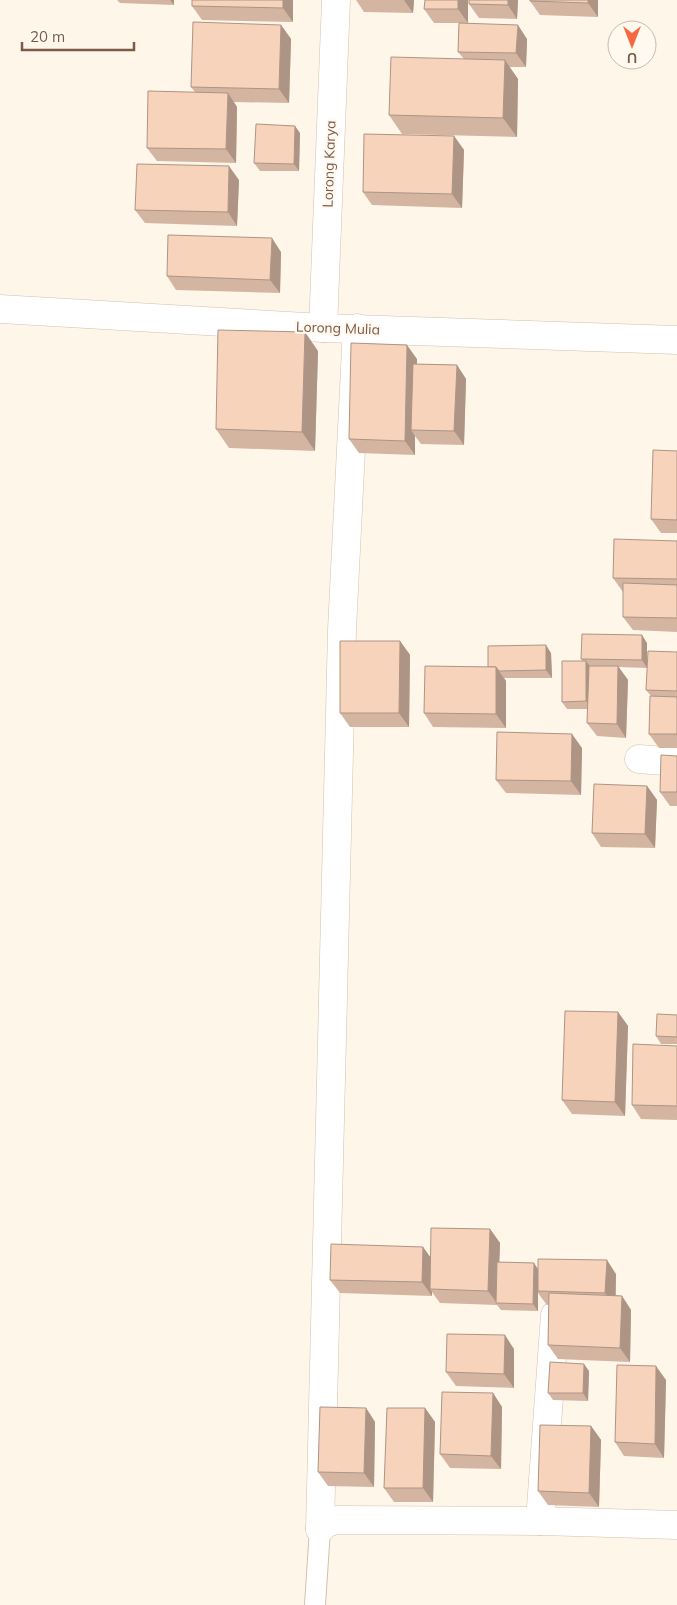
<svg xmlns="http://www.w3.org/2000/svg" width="677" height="1605" font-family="Mulish,sans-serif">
	<rect width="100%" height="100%" fill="#fef6e8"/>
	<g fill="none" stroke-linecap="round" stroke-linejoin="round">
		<g stroke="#d5bfae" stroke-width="22">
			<polyline id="service" points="315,1605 320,1529"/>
		</g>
		<g stroke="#d5bfae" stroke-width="29">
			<g id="minor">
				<polyline points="0,309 323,328 677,340"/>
				<polyline points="323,328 336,0"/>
				<polyline points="639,759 677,762"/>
				<polyline points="540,1521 555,1315"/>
				<polyline points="320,1529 342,630 357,328"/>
				<polyline points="320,1529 326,1523 337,1520 540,1521 677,1525"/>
			</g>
		</g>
		<use href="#service" stroke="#fff" stroke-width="20"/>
		<use href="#minor" stroke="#fff" stroke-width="28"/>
	</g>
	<g fill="#d4b5a2">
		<polygon points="117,0 174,0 174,5 120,3"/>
		<polygon points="192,0 293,0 293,22 202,20 192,6"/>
		<polygon points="356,0 414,0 413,13 364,12"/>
		<polygon points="425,0 468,0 468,23 527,39 526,67 509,67 518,79 517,137 402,134 389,115 464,59 458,52 459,23 434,23 424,9"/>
		<polygon points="518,0 517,19 479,18 469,4"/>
		<polygon points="598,0 598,17 540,15 530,1"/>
		<polygon points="281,25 291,39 289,103 234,102 237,107 236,163 157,161 147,148 195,92 191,87"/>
		<polygon points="300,133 299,171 260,171 254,163"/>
		<polygon points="454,136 464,150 462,208 372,205 363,192"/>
		<polygon points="239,180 237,226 145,223 135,210"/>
		<polygon points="281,252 280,293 176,290 167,276"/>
		<polygon points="318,351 315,451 229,448 216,429"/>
		<polygon points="417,359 417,364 457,365 466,379 464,445 421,444 415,436 415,455 359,453 349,439"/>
		<polygon points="677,451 677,533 661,533 651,519"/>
		<polygon points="677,541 677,632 633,630 623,617 623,592 613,578"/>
		<polygon points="400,641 410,655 409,727 350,727 340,713"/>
		<polygon points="647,643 647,668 618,667 628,680 626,738 597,736 587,723 588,709 567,709 562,702 583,661 581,659"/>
		<polygon points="677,652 677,748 659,748 649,734 651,696 646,690"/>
		<polygon points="551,653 552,678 504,678 506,681 506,728 433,727 424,713 488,667"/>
		<polygon points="582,748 581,795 506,793 496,780"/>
		<polygon points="677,756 677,806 670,806 660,792"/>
		<polygon points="647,786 657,800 655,848 601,847 592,833"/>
		<polygon points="618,1012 628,1026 625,1116 572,1114 562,1100"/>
		<polygon points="677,1015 677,1044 661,1044 656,1036"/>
		<polygon points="677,1046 677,1120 641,1119 632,1105"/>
		<polygon points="490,1229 500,1243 499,1262 534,1263 538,1269 616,1274 616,1295 622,1296 631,1310 630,1362 558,1359 548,1345 549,1305 547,1305 538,1293 538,1311 501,1310 497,1305 440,1303 432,1292 432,1296 340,1293 330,1280 423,1247 430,1257"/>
		<polygon points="514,1349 514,1388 456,1386 446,1372"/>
		<polygon points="589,1371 588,1401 553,1400 548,1393"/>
		<polygon points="666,1380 664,1458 624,1456 615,1442"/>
		<polygon points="493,1393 502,1407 501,1469 450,1468 440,1454"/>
		<polygon points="366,1408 375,1422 374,1487 328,1486 318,1472"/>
		<polygon points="425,1408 435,1422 433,1502 394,1502 384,1488"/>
		<polygon points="591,1426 601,1440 599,1507 548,1505 538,1491"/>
	</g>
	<g fill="#ad9484">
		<polygon points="170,0 174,0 174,5"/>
		<polygon points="283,0 293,0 293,22 283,8"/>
		<polygon points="404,0 414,0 413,13"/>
		<polygon points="458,0 468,0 468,23 458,9"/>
		<polygon points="508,0 518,0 517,19 508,5"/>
		<polygon points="588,0 598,0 598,17 588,3"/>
		<polygon points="281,25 291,39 289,103 279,89"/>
		<polygon points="518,25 527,39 526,67 516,53"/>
		<polygon points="505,60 518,79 517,137 503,118"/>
		<polygon points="228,93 237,107 236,163 226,149"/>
		<polygon points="295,126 300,133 299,171 294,164"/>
		<polygon points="454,136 464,150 462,208 452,194"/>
		<polygon points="229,166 239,180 237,226 228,212"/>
		<polygon points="272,238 281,252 280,293 270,280"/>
		<polygon points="305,332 318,351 315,451 302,432"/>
		<polygon points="407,345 417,359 415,430 411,430 415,436 415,455 405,441"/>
		<polygon points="457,365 466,379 464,445 454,431"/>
		<polygon points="642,635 647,643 647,668 642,660"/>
		<polygon points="400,641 410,655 409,727 399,713"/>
		<polygon points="546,645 551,653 552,678 546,670"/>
		<polygon points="586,661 591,668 591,709 586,701"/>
		<polygon points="618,666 628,680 626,738 617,724"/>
		<polygon points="496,667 506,681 506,728 496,714"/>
		<polygon points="572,734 582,748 581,795 571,781"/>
		<polygon points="647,786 657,800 655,848 645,834"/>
		<polygon points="618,1012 628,1026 625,1116 615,1102"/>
		<polygon points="490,1229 500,1243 498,1303 497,1303 488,1291"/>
		<polygon points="423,1247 433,1261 430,1289 432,1292 432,1296 422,1282"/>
		<polygon points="607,1260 616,1274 615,1307 605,1293"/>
		<polygon points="534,1263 539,1271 538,1291 538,1311 533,1304"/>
		<polygon points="622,1296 631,1310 630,1362 620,1348"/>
		<polygon points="505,1335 514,1349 514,1388 504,1374"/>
		<polygon points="584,1364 589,1371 588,1401 583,1393"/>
		<polygon points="656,1366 666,1380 664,1458 655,1444"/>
		<polygon points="493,1393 502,1407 501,1469 491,1456"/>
		<polygon points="366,1408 375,1422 374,1487 364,1473"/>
		<polygon points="425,1408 435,1422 433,1502 423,1488"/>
		<polygon points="591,1426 601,1440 599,1507 589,1493"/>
	</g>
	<g fill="#f7d3bc" stroke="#ad9484">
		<polygon points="192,0 283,0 283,8 192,6"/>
		<polygon points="425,0 458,0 458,9 424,9"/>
		<polygon points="469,0 508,0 508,5 469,4"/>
		<polygon points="530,0 588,0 588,3 530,1"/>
		<polygon points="193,22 281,25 279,89 191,87"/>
		<polygon points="459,23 518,25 516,53 458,52"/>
		<polygon points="391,57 505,60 503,118 389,115"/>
		<polygon points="148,91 228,93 226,149 147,148"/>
		<polygon points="256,124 295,126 294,164 254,163"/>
		<polygon points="364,134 454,136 452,194 363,192"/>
		<polygon points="137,164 229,166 228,212 135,210"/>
		<polygon points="168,235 272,238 270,280 167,276"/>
		<polygon points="218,330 305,332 302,432 216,429"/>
		<polygon points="351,343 407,345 405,441 349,439"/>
		<polygon points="413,364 457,365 454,431 411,430"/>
		<polygon points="653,450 677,451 677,520 651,519"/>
		<polygon points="614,539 677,541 677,579 613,578"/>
		<polygon points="623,583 677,585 677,618 623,617"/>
		<polygon points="582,634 642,635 642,660 581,659"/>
		<polygon points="340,641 400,641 399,713 340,713"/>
		<polygon points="546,645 546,670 499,671 496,667 488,667 488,646"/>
		<polygon points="648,651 677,652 677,691 646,690"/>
		<polygon points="562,661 586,661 586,701 562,702"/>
		<polygon points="425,666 496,667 496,714 424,713"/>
		<polygon points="589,666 618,666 617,724 587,723"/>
		<polygon points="650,696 677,697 677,734 649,734"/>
		<polygon points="497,732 572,734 571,781 496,780"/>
		<polygon points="661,755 677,756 677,792 660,792"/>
		<polygon points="594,784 647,786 645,834 592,833"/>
		<polygon points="565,1011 618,1012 615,1102 562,1100"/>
		<polygon points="657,1014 677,1015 677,1037 656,1036"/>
		<polygon points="633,1044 677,1046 677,1106 632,1105"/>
		<polygon points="431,1228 490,1229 488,1291 430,1289"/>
		<polygon points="331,1244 423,1247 422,1282 330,1280"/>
		<polygon points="538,1259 607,1260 605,1293 538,1291"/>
		<polygon points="497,1262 534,1263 533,1304 496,1303"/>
		<polygon points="549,1293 622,1296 620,1348 548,1345"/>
		<polygon points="447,1334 505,1335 504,1374 446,1372"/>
		<polygon points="550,1362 584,1364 583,1393 548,1393"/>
		<polygon points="617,1365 656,1366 655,1444 615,1442"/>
		<polygon points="442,1392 493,1393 491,1456 440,1454"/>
		<polygon points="320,1407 366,1408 364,1473 318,1472"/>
		<polygon points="387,1408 425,1408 423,1488 384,1488"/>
		<polygon points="540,1425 591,1426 589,1493 538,1491"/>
	</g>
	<g text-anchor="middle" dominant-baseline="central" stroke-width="4.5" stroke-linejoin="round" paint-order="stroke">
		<g font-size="14" fill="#7c5a48" stroke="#fff9f0">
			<text transform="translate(329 164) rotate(-88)">Lorong Karya</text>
			<text transform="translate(338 328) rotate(2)">Lorong Mulia</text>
		</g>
	</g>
	<g transform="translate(632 45) rotate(180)"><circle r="24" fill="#fff9f0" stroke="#cbb9ad"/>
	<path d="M0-4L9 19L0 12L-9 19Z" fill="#f46941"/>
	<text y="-8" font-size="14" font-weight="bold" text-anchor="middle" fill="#7c5a48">U</text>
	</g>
	<path d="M22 42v8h112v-8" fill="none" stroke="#7c5a48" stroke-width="2.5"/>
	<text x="30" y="42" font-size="15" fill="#7c5a48" stroke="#fff9f0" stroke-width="4" paint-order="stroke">20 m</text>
</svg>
